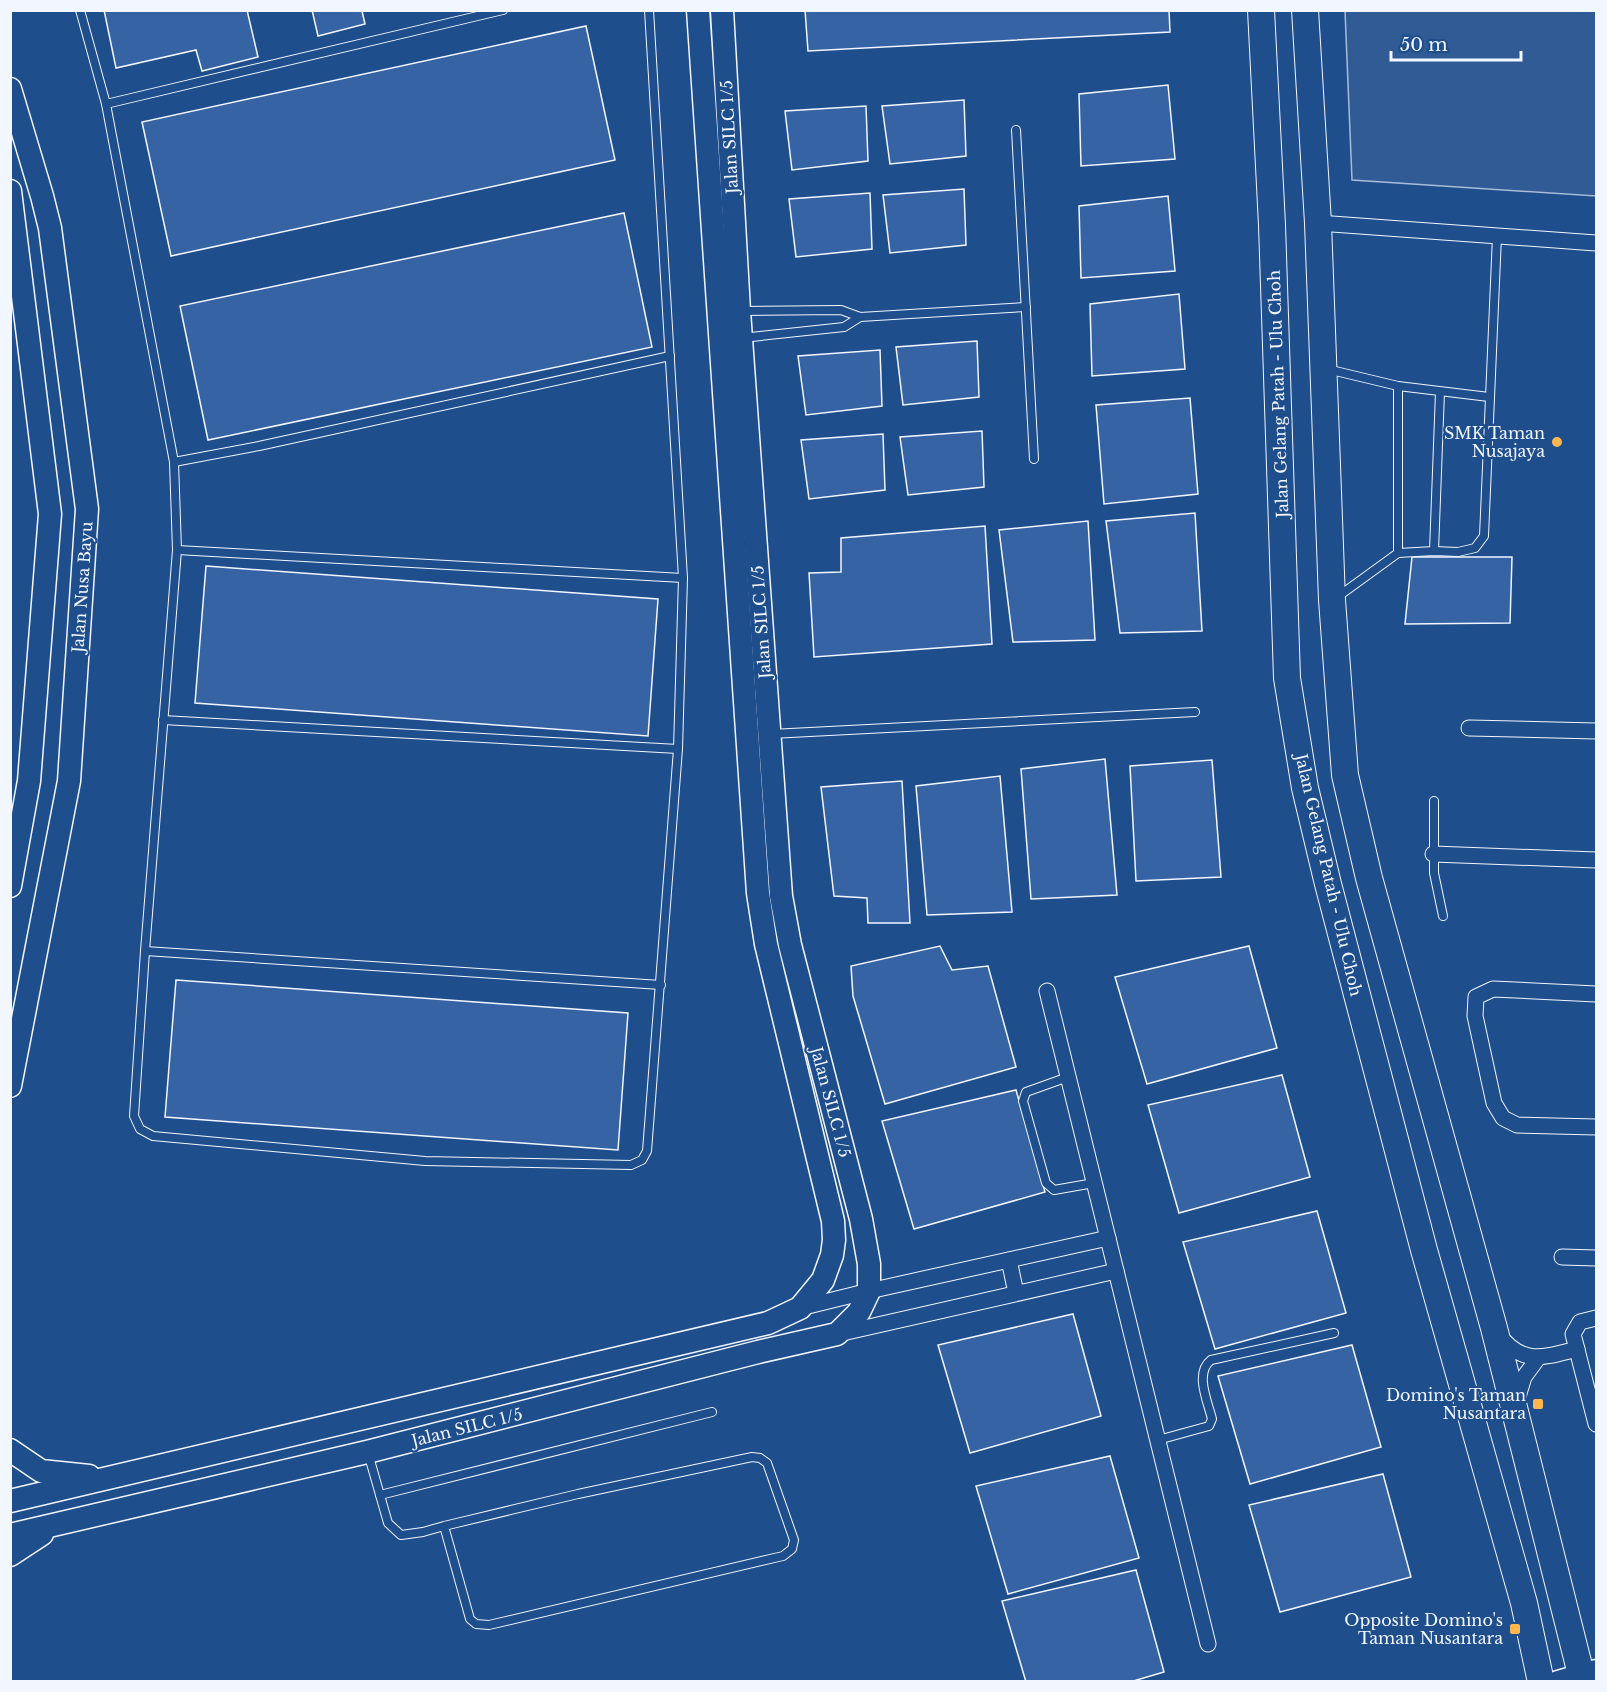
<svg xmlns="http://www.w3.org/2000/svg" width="1607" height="1692" font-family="'Libre Baskerville',serif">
	<rect width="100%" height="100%" fill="#1f4e8c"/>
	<polygon fill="#305b95" stroke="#a8bbd7" stroke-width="1.5" points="1345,11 1596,11 1596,196 1352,180"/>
	<g fill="#3563a3" stroke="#f2f6ff" stroke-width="1.5">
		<polygon points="104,10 247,10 258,57 202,71 196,50 116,68"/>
		<polygon points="312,10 365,10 362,11 365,24 318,36"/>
		<polygon points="805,10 1169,10 1170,32 808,51"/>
		<polygon points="586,26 615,160 171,256 142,122"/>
		<polygon points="1168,85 1175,159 1081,166 1079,94"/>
		<polygon points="964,100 966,156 890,164 882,106"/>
		<polygon points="866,106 868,161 792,170 785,111"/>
		<polygon points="964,189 966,245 890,253 883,195"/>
		<polygon points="870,193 872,249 796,257 789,199"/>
		<polygon points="1168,196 1175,271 1081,278 1079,206"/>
		<polygon points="624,213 652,347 208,440 180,306"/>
		<polygon points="1179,294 1185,369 1092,376 1090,304"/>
		<polygon points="977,341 979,397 903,405 896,347"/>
		<polygon points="880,350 882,406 806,415 798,356"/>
		<polygon points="1190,398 1198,494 1104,504 1096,405"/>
		<polygon points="982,431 984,487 908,495 900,437"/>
		<polygon points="883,434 885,490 809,499 801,440"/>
		<polygon points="1195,513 1202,631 1120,633 1106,521"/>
		<polygon points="1088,521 1095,640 1013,642 999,530"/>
		<polygon points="985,526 992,644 814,657 809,573 841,572 841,538"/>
		<polygon points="1412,557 1512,557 1510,623 1405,624"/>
		<polygon points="206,566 658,599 648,736 195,703"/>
		<polygon points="1105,759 1117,895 1031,899 1021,769"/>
		<polygon points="1212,760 1221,877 1136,881 1130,766"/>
		<polygon points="1000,776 1012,912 927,915 916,786"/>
		<polygon points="902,781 910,923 868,923 867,898 834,896 821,787"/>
		<polygon points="940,946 952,970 988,966 1016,1067 885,1104 853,996 851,966"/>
		<polygon points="1249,946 1277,1048 1147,1084 1115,977"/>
		<polygon points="176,980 628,1013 618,1150 165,1117"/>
		<polygon points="1282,1075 1310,1177 1179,1213 1148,1105"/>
		<polygon points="1016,1090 1045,1192 914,1229 882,1121"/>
		<polygon points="1317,1211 1346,1313 1215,1349 1183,1242"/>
		<polygon points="1073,1314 1101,1416 970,1453 938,1345"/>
		<polygon points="1352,1345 1381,1447 1250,1484 1218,1376"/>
		<polygon points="1110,1456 1139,1558 1008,1594 976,1486"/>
		<polygon points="1383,1474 1411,1577 1280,1612 1249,1505"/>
		<polygon points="1136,1570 1164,1672 1130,1682 1026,1682 1002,1601"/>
	</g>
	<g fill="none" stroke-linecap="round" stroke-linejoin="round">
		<g stroke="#f2f6ff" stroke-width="10">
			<g id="lane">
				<polyline points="80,10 106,104 174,462 177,550 145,951 134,1116 140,1129 153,1136 425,1161 631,1165 642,1160 647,1151 678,749 683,578 649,10"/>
				<polyline points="106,104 503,10"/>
				<polyline points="1016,130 1034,459"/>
				<polyline points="741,311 841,310 860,317 1026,307"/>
				<polyline points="742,338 844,327 860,317"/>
				<polyline points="1327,369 1398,386 1489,397"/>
				<polyline points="174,462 259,446 670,356"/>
				<polyline points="177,550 683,578"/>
				<polyline points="1434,551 1440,392"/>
				<polyline points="1398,553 1398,386"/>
				<polyline points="1336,598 1398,553 1434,551 1458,552 1475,548 1484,536 1497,236"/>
				<polyline points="163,720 678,749"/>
				<polyline points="771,734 1195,712"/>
				<polyline points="1434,801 1434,873 1443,916"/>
				<polyline points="145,951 661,985"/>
				<polyline points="1068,1077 1026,1092 1023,1101 1046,1183 1054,1190 1094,1183"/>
				<path d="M 1158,1440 L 1209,1426 L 1212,1419 C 1208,1402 1194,1373 1211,1360 L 1334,1333"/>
				<polyline points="368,1453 388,1523 401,1535 423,1532 444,1526 578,1494 752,1457 760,1458 767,1463 794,1540 792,1549 783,1556 489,1625 476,1624 470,1619 444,1526"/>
				<polyline points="380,1495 712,1412"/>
			</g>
		</g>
		<g stroke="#f2f6ff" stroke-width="17">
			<g id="street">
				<polyline points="1318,223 1596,243"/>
				<polyline points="1469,728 1596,731"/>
				<polyline points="1433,854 1596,860"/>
				<polyline points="1047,991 1208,1644"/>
				<polyline points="1596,994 1493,989 1476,997 1475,1016 1494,1103 1503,1118 1517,1125 1596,1127"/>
				<polyline points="1562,1257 1596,1258"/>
				<polyline points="1009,1260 1016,1293"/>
				<polyline points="800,1308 869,1291 1108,1238"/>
				<polyline points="1596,1318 1580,1322 1573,1334 1596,1424"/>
				<polyline points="838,1334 1116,1271"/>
				<path d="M 1499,1335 C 1523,1366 1544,1357 1577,1349"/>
				<polyline points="1516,1403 1524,1377 1538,1358"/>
			</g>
		</g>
		<g stroke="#f2f6ff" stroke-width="25">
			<g id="secondary">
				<polyline points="10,89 42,196 50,228 87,509 69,781 10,1086"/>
				<polyline points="10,191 50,514 29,781 10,886"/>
				<polyline points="10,1450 41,1471 89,1476"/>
				<polyline points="10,1501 768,1323 800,1308 823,1280 832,1255 834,1240 833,1221 766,944 758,893 698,10"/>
				<polyline points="10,1535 367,1452 758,1352 837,1334 859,1312 869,1291 869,1264 861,1219 790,945 781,896 739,311 722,10"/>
				<polyline points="10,1555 42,1534"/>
				<polyline points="1558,1682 1596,1671"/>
			</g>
		</g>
		<g stroke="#f2f6ff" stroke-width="28">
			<g id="primary">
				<polyline points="1261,10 1272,225 1287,678 1305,788 1328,884 1424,1250 1524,1603 1541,1682"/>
				<polyline points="1305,10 1318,223 1332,600 1345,775 1369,878 1494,1328 1583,1682"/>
			</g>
		</g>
		<use href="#lane" stroke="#1f4e8c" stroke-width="8"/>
		<use href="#street" stroke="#1f4e8c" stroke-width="15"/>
		<use href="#secondary" stroke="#1f4e8c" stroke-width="22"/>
		<use href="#primary" stroke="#1f4e8c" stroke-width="26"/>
	</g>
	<g fill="#ffb74d" stroke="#1f4e8c" stroke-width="2">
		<circle cx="1557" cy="442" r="6"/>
		<rect x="1532" y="1398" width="12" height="12" rx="3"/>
		<rect x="1509" y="1623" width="12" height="12" rx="3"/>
	</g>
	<g text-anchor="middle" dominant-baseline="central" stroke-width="4.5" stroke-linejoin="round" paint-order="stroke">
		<g font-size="16" fill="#f2f6ff" stroke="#1f4e8c">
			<text transform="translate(729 137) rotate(-93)">Jalan SILC 1/5</text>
			<text transform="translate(1278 394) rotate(-92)">Jalan Gelang Patah - Ulu Choh</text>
			<text transform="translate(82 587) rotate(-86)">Jalan Nusa Bayu</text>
			<text transform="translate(761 622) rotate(-94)">Jalan SILC 1/5</text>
			<text transform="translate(1329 875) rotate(77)">Jalan Gelang Patah - Ulu Choh</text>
			<text transform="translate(831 1102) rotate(75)">Jalan SILC 1/5</text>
			<text transform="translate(467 1427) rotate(-14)">Jalan SILC 1/5</text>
		</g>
		<g font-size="16" fill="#f2f6ff" stroke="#1f4e8c" text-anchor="end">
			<text x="1545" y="433">SMK Taman<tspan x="1545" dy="18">Nusajaya</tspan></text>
			<text x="1526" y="1395">Domino's Taman<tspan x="1526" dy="18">Nusantara</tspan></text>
			<text x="1503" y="1620">Opposite Domino's<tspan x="1503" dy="18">Taman Nusantara</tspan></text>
		</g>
	</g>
	<rect width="1607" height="1692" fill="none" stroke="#f2f6ff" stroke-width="24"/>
	<path d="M1391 51v9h130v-9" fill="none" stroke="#f2f6ff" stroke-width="3"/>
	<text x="1400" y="51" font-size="18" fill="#f2f6ff" stroke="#1f4e8c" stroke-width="4.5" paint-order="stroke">50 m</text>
</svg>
